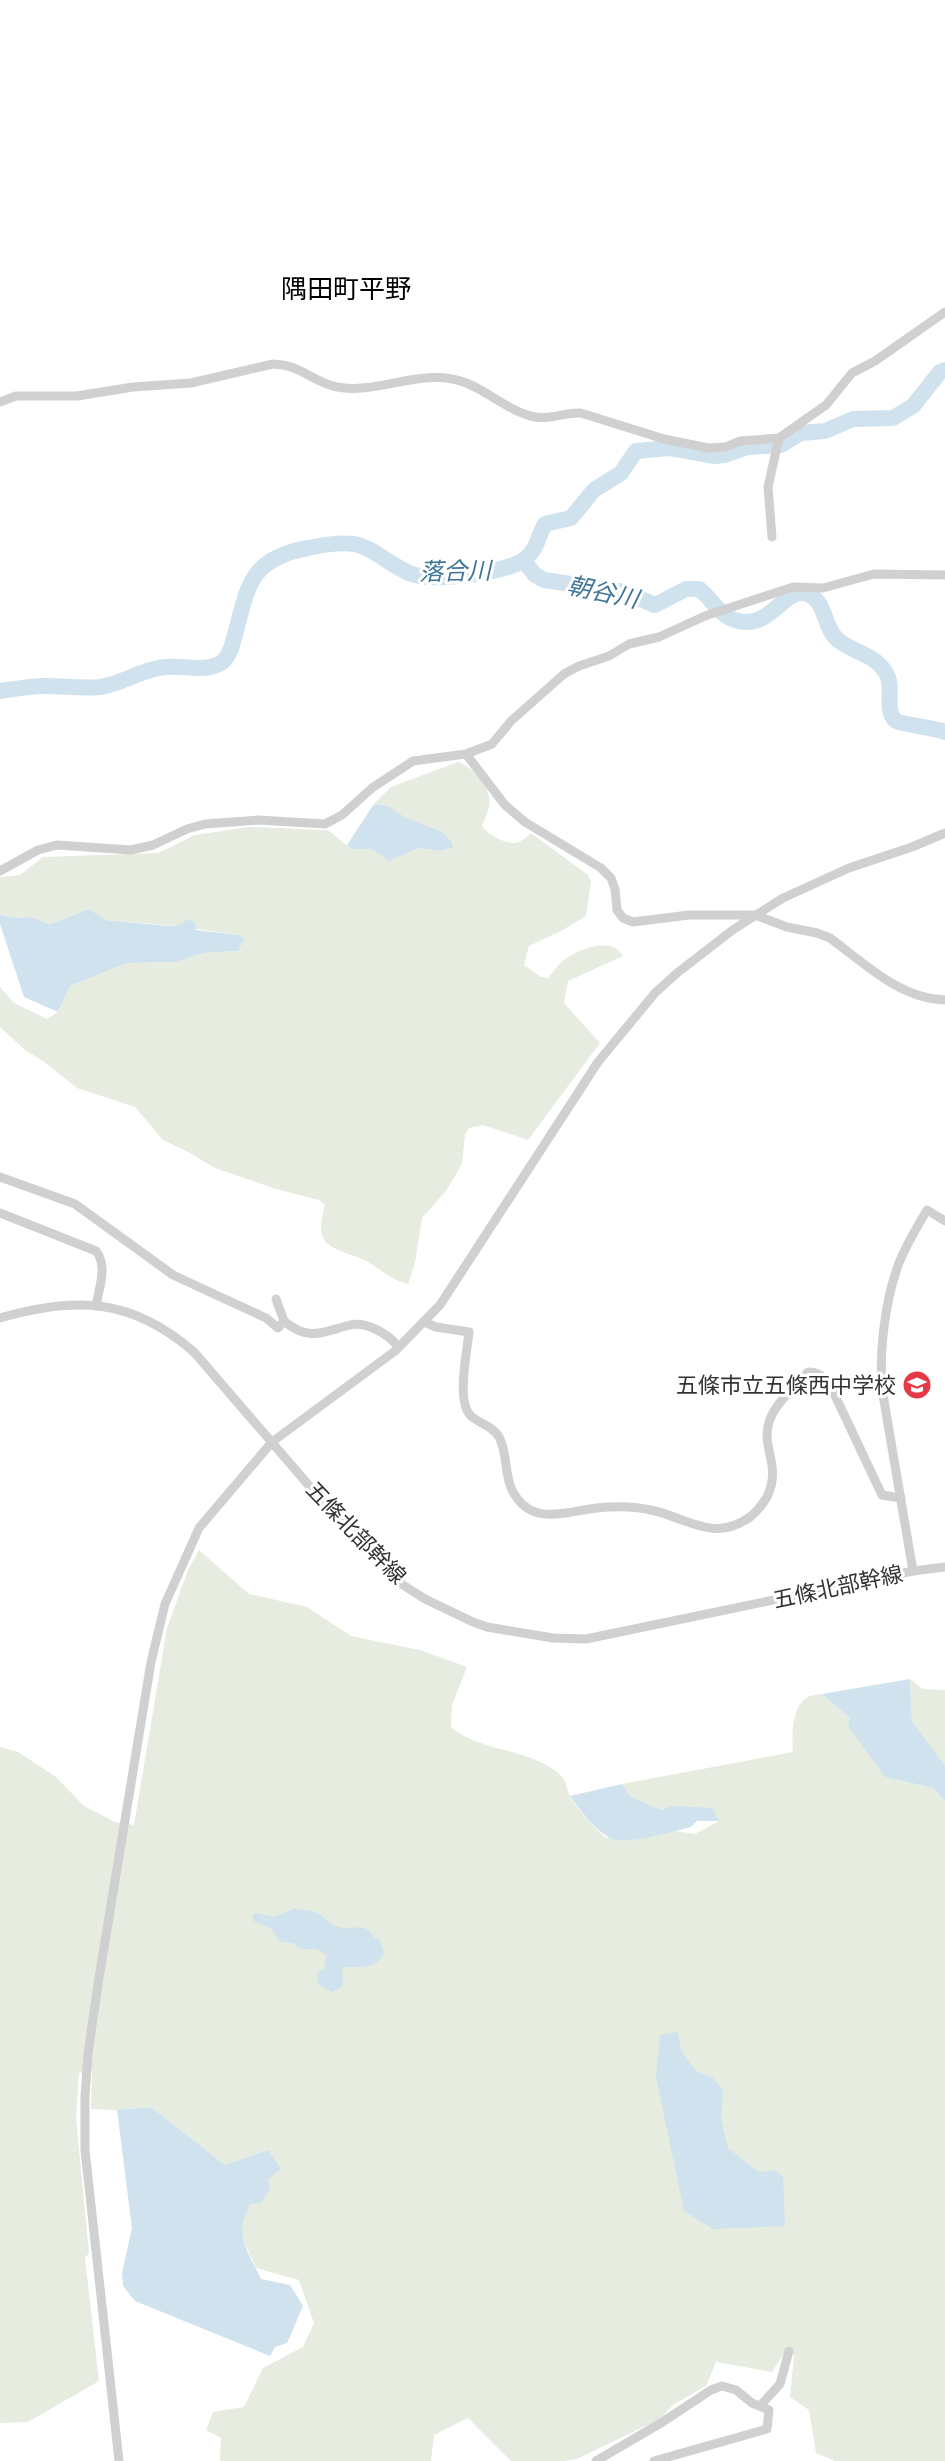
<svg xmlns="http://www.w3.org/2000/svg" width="945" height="2461" font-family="Figtree,'Noto Sans JP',sans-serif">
	<rect width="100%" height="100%" fill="#fff"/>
	<g fill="#e6ecdf">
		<path d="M 458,762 C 475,768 493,789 489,807 C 488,813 484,820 482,826 C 488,835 507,846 519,842 C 523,840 528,836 531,833 L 588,875 L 591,881 L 586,916 L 561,931 L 529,946 L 524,965 L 541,977 L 548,978 C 553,972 558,965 564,960 C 579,949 612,936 623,956 L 568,981 L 564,1003 L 600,1043 L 528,1140 L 483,1125 L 469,1128 L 465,1135 L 462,1164 L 446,1191 L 422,1218 L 415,1263 L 408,1284 C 392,1280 384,1272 371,1264 C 340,1245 310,1255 325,1205 L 319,1200 L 276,1189 L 215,1168 L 190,1153 L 163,1140 L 135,1107 L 77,1088 L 43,1061 L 25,1050 L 0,1027 L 0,987 L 14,1003 L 47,1019 L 58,1012 L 70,986 L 127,963 L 176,962 L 202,953 L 238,951 L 238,935 L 176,926 L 106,920 L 89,909 L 50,924 L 30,917 L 14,918 L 0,915 L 0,877 L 20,875 L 43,857 L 158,853 L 195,835 L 248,827 L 328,830 L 351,849 L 371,849 L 389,861 L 419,848 L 440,851 L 452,848 L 441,831 L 406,818 L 389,806 L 374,804 L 391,787 Z"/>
		<path d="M 199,1550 L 249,1594 L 307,1607 L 351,1636 L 420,1650 L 467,1667 L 452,1705 L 451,1727 C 481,1752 526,1748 557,1772 C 567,1779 566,1790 572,1800 C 582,1814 593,1826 606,1838 L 655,1828 L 695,1834 L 719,1821 L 670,1806 L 662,1810 L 631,1797 L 622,1784 L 793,1752 C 792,1736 791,1707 808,1697 C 811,1695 818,1695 822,1694 L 850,1718 L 885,1777 L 933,1788 L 945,1801 L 945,2461 L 835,2461 L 816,2453 L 809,2410 L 790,2397 L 794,2356 L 786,2350 L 772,2372 L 716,2362 L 706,2386 L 674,2404 L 660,2419 L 577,2459 L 564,2461 L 511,2461 L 468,2418 L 434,2435 L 431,2461 L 220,2461 L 221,2438 L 206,2430 L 213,2412 L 244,2407 L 263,2368 L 303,2347 L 314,2323 L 299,2280 L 256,2268 L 240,2233 L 243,2216 L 268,2179 L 268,2150 L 225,2165 L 151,2107 L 117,2110 L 91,2109 L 92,2071 L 79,2073 L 76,2118 L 89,2253 L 85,2258 L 99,2381 L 28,2422 L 0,2423 L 0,1747 L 18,1752 L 56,1777 L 84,1806 L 115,1822 L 134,1825 L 167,1628 L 188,1570 Z"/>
		<polygon points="910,1679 923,1689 945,1690 945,1766 912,1721"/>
	</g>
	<g fill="#cfe2ee">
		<polygon points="374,804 389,806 406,818 441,831 451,841 453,848 440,851 419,848 389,861 371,849 351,849 347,845"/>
		<polygon points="89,909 106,920 168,926 176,926 189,919 195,923 196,930 238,935 244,939 238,951 203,953 176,962 127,963 70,986 58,1012 24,997 0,924 0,915 14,918 30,917 50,924"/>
		<polygon points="910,1679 912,1721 945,1766 945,1801 933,1788 885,1777 848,1726 850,1718 822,1694"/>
		<path d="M 622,1784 L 631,1797 L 662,1810 L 670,1806 L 712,1808 L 719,1821 L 697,1821 L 691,1827 C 674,1831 628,1845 613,1839 C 598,1834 579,1809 570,1796 Z"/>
		<path d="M 296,1908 C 302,1910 310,1910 315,1912 C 323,1915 328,1923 336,1926 C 350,1933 366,1919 374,1938 L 379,1939 L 384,1952 C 378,1970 358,1967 342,1967 L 343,1985 L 339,1989 L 331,1992 L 318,1984 L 317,1972 L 324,1969 L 327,1955 L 317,1949 L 301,1949 L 295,1944 L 279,1941 L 272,1929 L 254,1921 L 253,1916 L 255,1913 L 275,1917 Z"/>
		<polygon points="678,2032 681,2051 696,2071 712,2077 723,2090 721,2119 728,2148 759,2172 775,2170 783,2177 785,2226 713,2229 684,2211 656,2077 660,2035"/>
		<path d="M 151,2107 L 225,2165 L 268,2150 L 281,2169 L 268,2179 L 270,2190 L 260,2203 L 251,2204 C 232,2233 248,2251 261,2279 L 290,2285 L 303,2306 L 287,2343 L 275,2347 L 270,2356 L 135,2301 L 123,2286 L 122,2272 L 132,2228 L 117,2110 Z"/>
	</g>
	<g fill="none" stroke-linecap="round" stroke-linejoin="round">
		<g stroke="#cfe2ee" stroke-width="16">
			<path d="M 524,561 L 535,575 L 544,580 L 624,592 L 655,605 L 686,589 L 699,589 C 710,597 717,611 728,617 C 772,640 785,576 813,597 C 826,606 824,628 838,640 C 854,653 875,654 886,673 C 895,687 883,710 896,721 C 901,724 934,728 945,732"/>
			<path d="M 0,691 C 15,689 30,686 45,686 C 64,686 81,689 100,687 C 122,684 142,669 165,667 C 182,665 203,672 219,664 C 227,660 231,650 233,642 C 248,590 246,559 308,548 C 322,545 340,542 354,544 C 376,548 393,569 415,575 C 436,581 508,573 525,559 C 537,550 538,536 545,524 L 571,518 L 594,490 L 621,473 L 636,451 L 670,448 L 715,456 L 725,455 L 747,447 L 781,445 L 801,433 L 825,431 L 853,419 L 893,418 L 913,406 L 940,372 L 945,370"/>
		</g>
		<g stroke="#d0d0d0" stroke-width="9">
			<path d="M 0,402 L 16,396 L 77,396 L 133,387 L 191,383 L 273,364 C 302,365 312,382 337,387 C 373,394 414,372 452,379 C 482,384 505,411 535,417 C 550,420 565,412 581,413 L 664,439 L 708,448 L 726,447 L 740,441 L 779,438 L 826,405 L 852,373 L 875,361 L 945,312"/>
			<polyline points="772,537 768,487 779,438"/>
			<path d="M 466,754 L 505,805 L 525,822 L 601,868 L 611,878 L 615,889 L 617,910 L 623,918 L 633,922 L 689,915 L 755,915 L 787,927 L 817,933 L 830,938 C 864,963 900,999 945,1000"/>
			<polyline points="0,871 38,850 57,845 131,850 153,845 187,829 205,824 258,820 325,824 342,815 372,788 413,761 466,754 492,744 511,721 564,674 579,666 609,656 629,644 659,637 705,616 793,587 823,588 874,574 945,575"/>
			<polyline points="0,1177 75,1204 173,1275 266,1318 278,1328 284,1321"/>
			<path d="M 0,1213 L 96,1251 C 108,1266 99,1288 96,1306"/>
			<path d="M 276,1299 L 284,1321 C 309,1342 322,1332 350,1325 C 366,1321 389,1334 398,1347"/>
			<path d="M 0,1318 C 76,1296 132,1298 194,1352 L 324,1503 L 403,1585 L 425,1599 L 473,1622 L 487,1627 L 553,1638 L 586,1639 L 913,1571 L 945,1567"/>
			<path d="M 424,1322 L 436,1327 L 469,1332 C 467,1352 456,1402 471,1416 C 480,1424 493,1426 499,1437 C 508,1454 504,1474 512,1490 C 531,1528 567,1511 597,1508 C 615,1506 633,1506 651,1510 C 688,1518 714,1543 750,1517 C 757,1512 762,1505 767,1497 C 782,1466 761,1448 769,1422 C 775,1403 795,1387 808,1372 C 819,1372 824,1377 830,1385 L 882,1495 L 901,1498"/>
			<path d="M 913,1571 L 883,1395 C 878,1356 885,1300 899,1263 C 906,1245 917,1227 927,1210 L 945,1221"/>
			<polyline points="760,2406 780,2384 789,2351"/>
			<polyline points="119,2461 85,2150 85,2096 88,2053 98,1984 151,1662 165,1604 199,1528 272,1442 395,1351 440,1305 598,1062 655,993 677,973 734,929 783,898 849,868 912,847 945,833"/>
			<polyline points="596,2461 661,2423 711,2390 722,2386 736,2390 752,2403 769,2410 767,2429 654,2461"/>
		</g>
	</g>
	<defs>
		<g id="school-disc" transform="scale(1.5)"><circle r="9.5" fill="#e63946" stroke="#fff"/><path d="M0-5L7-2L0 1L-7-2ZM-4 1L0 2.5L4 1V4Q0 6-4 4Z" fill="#fff"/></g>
	</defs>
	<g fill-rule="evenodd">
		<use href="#school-disc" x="917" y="1385"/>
	</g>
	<g text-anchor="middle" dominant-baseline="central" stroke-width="6" stroke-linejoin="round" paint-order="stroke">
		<g font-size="22" fill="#333" stroke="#fff" text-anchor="end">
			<text x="896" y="1385">五條市立五條西中学校</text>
		</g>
		<g font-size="22" fill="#333" stroke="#fff">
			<text transform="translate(356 1533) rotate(46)">五條北部幹線</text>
			<text transform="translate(838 1587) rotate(-12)">五條北部幹線</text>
		</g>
		<g font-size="24" font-style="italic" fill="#3f7597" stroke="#fff">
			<text transform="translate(455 571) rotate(-1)">落合川</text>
			<text transform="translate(603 592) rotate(12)">朝谷川</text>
		</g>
		<g font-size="26" fill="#000" stroke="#fff">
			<text x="346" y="289">隅田町平野</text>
		</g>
	</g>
</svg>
